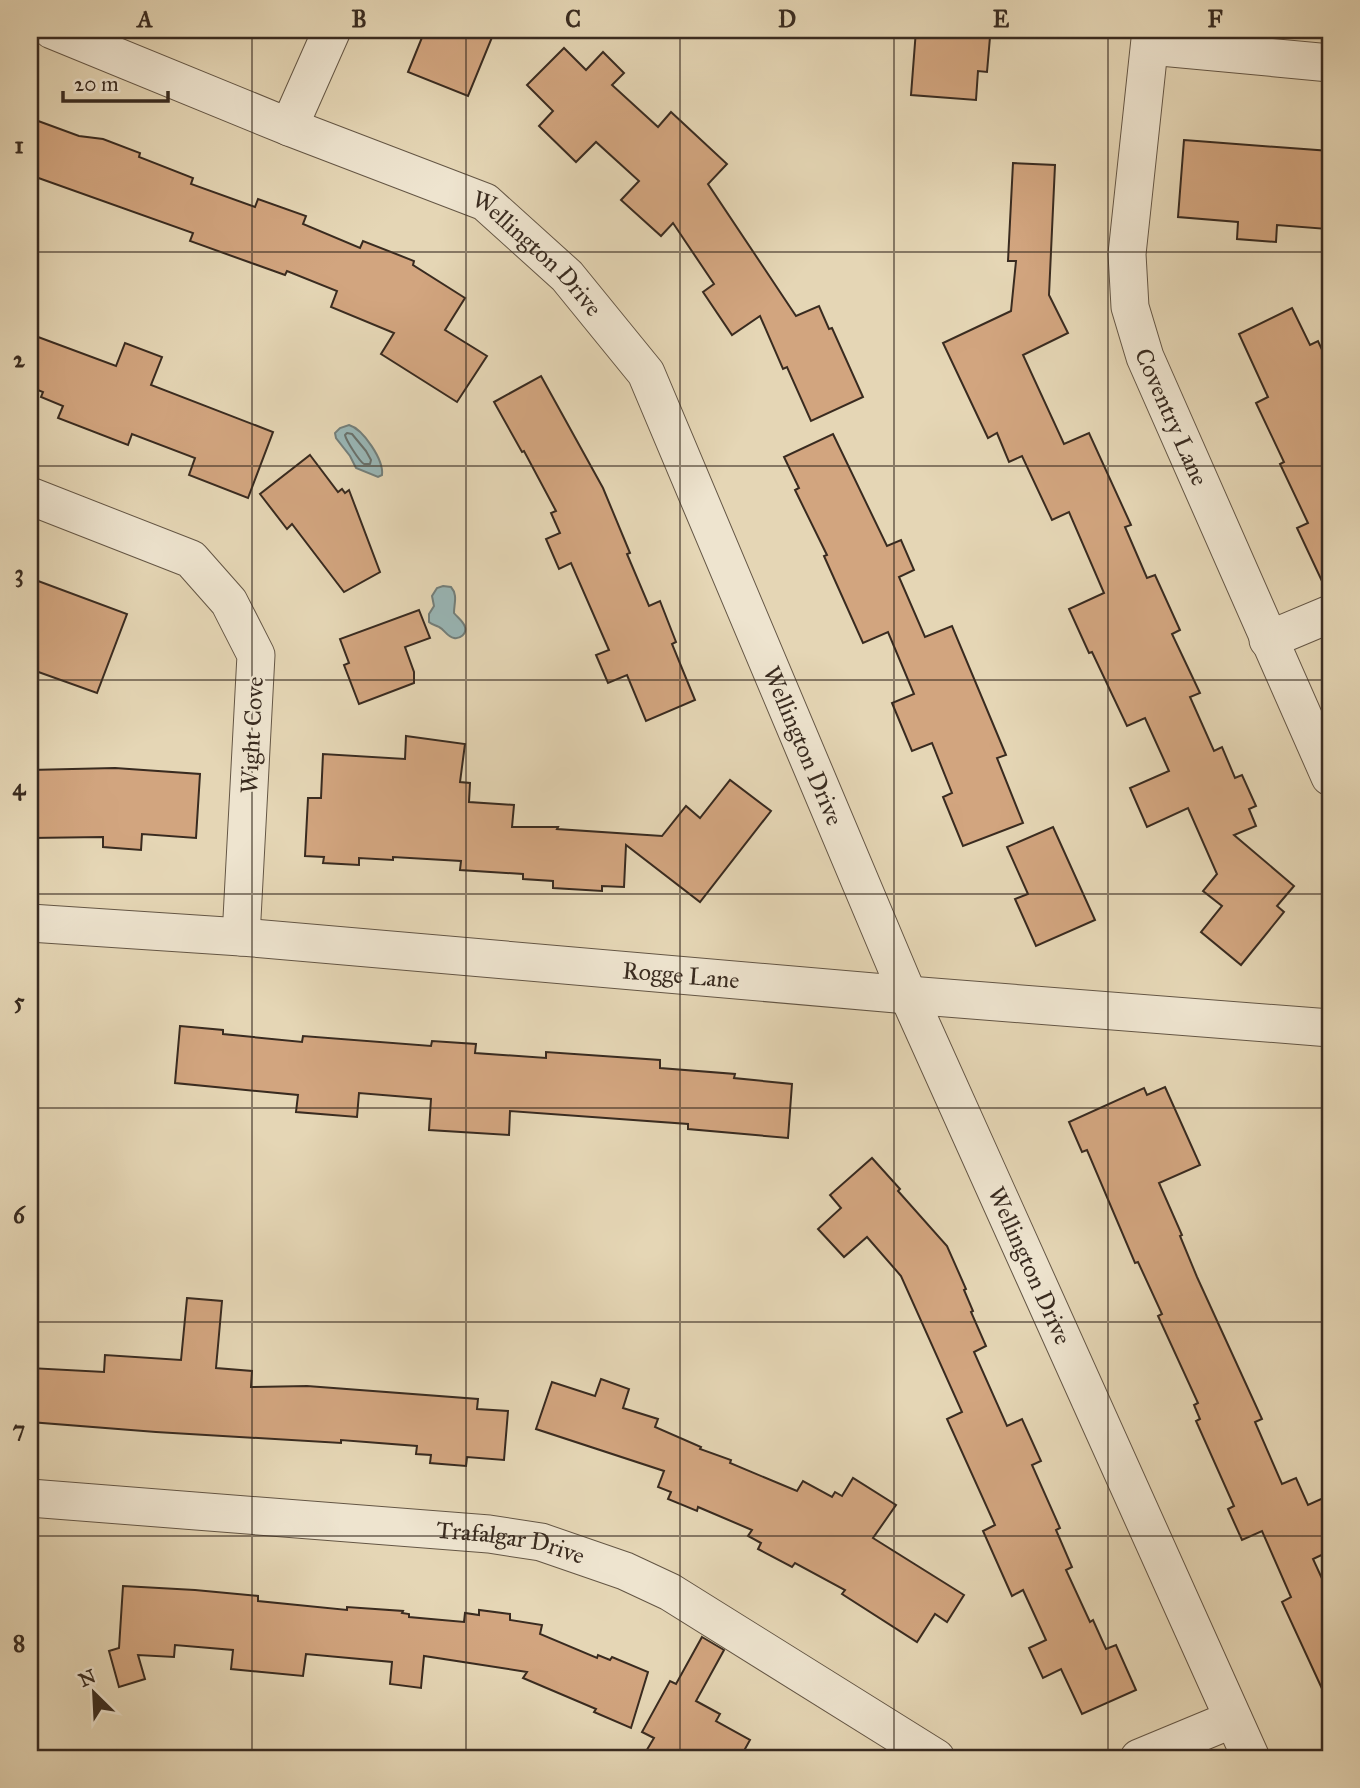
<svg xmlns="http://www.w3.org/2000/svg" width="1360" height="1788" font-family="'IM FELL Great Primer',serif">
	<rect width="100%" height="100%" fill="#e5d6b5"/>
	<filter id="stains"><feTurbulence type="fractalNoise" baseFrequency=".00286" numOctaves="4"/><feColorMatrix values="0 0 0 0 .2 0 0 0 0 .09 0 0 0 0 .02 0 0 0 .5 -.17"/></filter>
	<radialGradient id="worn" r=".72"><stop offset=".6" stop-color="#630" stop-opacity="0"/><stop offset="1" stop-color="#630" stop-opacity=".3"/></radialGradient>
	<g fill="#99b7b7" stroke="#737f7b" stroke-width="2">
		<path d="M 349,425 C 363,429 384,460 382,475 L 378,477 L 356,468 L 350,456 L 336,438 L 335,433 L 340,428 Z"/>
		<path d="M 443,586 L 451,587 C 458,595 454,603 454,613 C 457,617 464,622 465,627 C 467,634 460,639 454,638 C 447,637 445,630 439,627 C 436,625 432,625 429,622 L 429,614 L 434,606 L 432,596 L 437,588 Z"/>
	</g>
	<g fill="none" stroke-linecap="round" stroke-linejoin="round">
		<path stroke="#69716c" stroke-width="2" d="M 347,433 L 352,434 L 366,451 L 371,460 L 370,464 L 364,464 C 359,461 346,440 345,435 Z"/>
	</g>
	<g fill="#d2a57f" stroke="#392b20" stroke-width="2">
		<polygon points="425,30 495,30 468,96 408,72"/>
		<polygon points="916,30 984,30 983,37 990,37 987,72 978,71 976,100 911,95"/>
		<polygon points="564,48 586,70 603,52 624,73 612,85 658,127 671,112 727,164 708,184 796,316 819,306 829,329 832,328 863,397 811,421 787,367 783,369 760,316 732,335 703,292 714,284 673,223 661,236 621,200 639,181 596,142 576,162 539,126 553,111 527,85"/>
		<polygon points="30,118 79,136 103,139 140,153 139,157 193,178 191,184 255,207 258,199 306,216 303,224 360,248 363,241 414,261 413,265 465,298 445,330 487,356 457,402 381,354 394,333 331,307 337,291 287,271 285,275 190,241 193,233 30,175"/>
		<polygon points="1184,140 1330,151 1330,187 1327,229 1277,225 1276,242 1237,239 1238,222 1178,217"/>
		<polygon points="1013,163 1055,165 1049,295 1068,333 1023,355 1064,444 1089,433 1131,525 1125,527 1147,578 1155,575 1180,630 1172,634 1200,693 1190,697 1214,751 1222,747 1235,778 1242,775 1256,806 1249,809 1256,826 1234,835 1294,886 1277,906 1284,912 1241,965 1201,932 1222,906 1203,891 1217,874 1188,808 1147,827 1130,788 1169,771 1145,718 1127,726 1092,652 1089,653 1069,609 1104,593 1069,512 1052,520 1022,456 1009,462 997,433 988,438 943,343 1011,311 1016,261 1008,261"/>
		<polygon points="1292,308 1310,345 1318,341 1330,367 1330,593 1328,594 1297,528 1308,523 1280,464 1284,462 1256,403 1268,397 1239,334"/>
		<polygon points="30,334 116,366 125,343 162,357 151,385 273,432 248,498 189,475 195,458 132,434 128,445 58,418 63,406 41,397 43,392 30,387"/>
		<polygon points="541,376 603,488 630,553 627,554 649,606 660,601 676,642 672,644 695,700 646,721 627,675 608,683 596,655 609,650 571,563 559,569 546,539 560,533 551,513 556,511 524,451 522,452 494,402"/>
		<polygon points="833,434 887,546 901,540 914,570 899,577 925,637 952,626 1006,755 997,758 1023,823 963,846 943,797 952,793 932,743 912,751 892,703 914,694 888,632 863,643 824,556 827,555 795,490 799,488 784,457"/>
		<polygon points="310,455 338,492 342,489 345,493 349,490 380,572 344,592 292,524 287,529 260,494"/>
		<polygon points="30,578 127,614 97,693 30,669"/>
		<polygon points="419,610 430,638 405,647 414,672 414,683 359,704 344,665 349,663 340,639"/>
		<polygon points="406,736 465,744 460,782 470,783 469,802 514,805 512,827 558,827 557,829 662,836 686,806 700,818 730,780 771,811 700,902 626,845 624,887 602,886 602,891 553,888 553,881 523,879 523,874 460,870 461,861 393,857 393,860 359,858 359,865 323,863 324,857 305,856 308,798 321,798 323,754 405,759"/>
		<polygon points="115,768 200,774 196,838 142,834 141,850 103,847 103,837 30,838 30,770"/>
		<polygon points="1053,827 1095,920 1036,946 1015,899 1028,894 1007,847"/>
		<polygon points="180,1026 223,1030 223,1034 302,1042 303,1036 431,1046 432,1041 476,1044 475,1053 546,1058 546,1052 660,1060 660,1068 735,1074 734,1078 792,1084 788,1138 688,1129 688,1124 510,1111 509,1135 429,1130 431,1099 359,1093 357,1117 296,1112 298,1095 175,1083"/>
		<polygon points="1165,1087 1200,1165 1159,1183 1182,1235 1180,1236 1197,1277 1262,1419 1255,1422 1282,1484 1296,1478 1308,1505 1330,1495 1330,1551 1313,1559 1330,1596 1330,1706 1282,1602 1291,1597 1262,1531 1242,1540 1228,1509 1234,1506 1196,1421 1200,1419 1194,1405 1198,1403 1158,1316 1162,1314 1138,1262 1135,1263 1087,1150 1082,1152 1069,1122 1144,1088 1147,1095"/>
		<polygon points="872,1158 900,1189 898,1191 947,1246 966,1289 964,1290 973,1311 971,1312 986,1346 974,1352 1007,1426 1022,1419 1041,1461 1032,1465 1060,1528 1056,1530 1072,1567 1066,1570 1090,1622 1093,1620 1106,1649 1116,1645 1136,1690 1082,1714 1061,1669 1043,1678 1029,1648 1046,1640 1023,1590 1012,1596 983,1531 995,1525 947,1419 962,1412 901,1276 867,1237 844,1257 818,1229 841,1208 830,1195"/>
		<polygon points="187,1298 222,1301 216,1368 252,1371 251,1387 307,1386 478,1399 477,1409 508,1411 504,1460 467,1457 466,1466 430,1463 431,1455 416,1454 417,1446 341,1440 341,1443 156,1432 30,1422 30,1368 104,1372 105,1355 181,1360"/>
		<polygon points="601,1379 629,1389 623,1408 658,1419 655,1427 701,1447 700,1449 731,1460 730,1463 797,1491 803,1481 832,1497 835,1492 842,1496 853,1478 896,1505 873,1538 964,1595 947,1622 935,1614 917,1642 842,1594 845,1590 795,1563 792,1567 758,1549 761,1543 748,1536 752,1530 698,1507 697,1511 668,1499 671,1492 658,1487 664,1471 536,1429 552,1382 595,1396"/>
		<polygon points="123,1586 195,1590 258,1596 258,1601 347,1610 347,1607 403,1611 402,1613 409,1614 409,1617 464,1622 465,1613 479,1615 479,1610 510,1614 510,1620 542,1625 540,1634 597,1658 598,1655 610,1660 612,1657 648,1672 631,1728 594,1712 596,1709 523,1678 527,1672 424,1656 421,1688 390,1684 392,1662 306,1654 303,1676 231,1669 233,1650 175,1645 174,1657 138,1655 145,1679 119,1687 109,1651 119,1648"/>
		<polygon points="702,1637 724,1650 696,1701 720,1714 716,1721 750,1740 740,1758 642,1758 654,1738 642,1732 670,1681 676,1684"/>
	</g>
	<g fill="none" stroke-linecap="round" stroke-linejoin="round">
		<g stroke="#645645" stroke-width="39">
			<g id="minor">
				<path id="s1" d="M 52,30 L 289,127 L 485,202 L 567,276 L 646,373 L 908,995 L 1251,1758"/>
				<path id="s2" d="M 1151,30 L 1127,254 L 1130,307 L 1145,357 L 1330,777"/>
				<polyline points="1150,46 1330,63"/>
				<polyline points="289,127 332,30"/>
				<polyline points="30,496 191,559 229,602 256,655 241,937"/>
				<polyline points="1268,640 1330,614"/>
				<path id="s3" d="M 30,923 L 241,937 L 908,995 L 1330,1028"/>
				<path id="s4" d="M 30,1498 L 489,1534 L 541,1542 L 625,1571 L 670,1592 L 936,1758"/>
				<polyline points="1139,1758 1233,1719"/>
			</g>
		</g>
		<use href="#minor" stroke="#eee4cf" stroke-width="37"/>
	</g>
	<path fill="none" stroke="#392b20" stroke-width="2" stroke-opacity="0.55" d="M 252,30 L 252,1758M 466,30 L 466,1758M 680,30 L 680,1758M 894,30 L 894,1758M 1108,30 L 1108,1758M 30,252 L 1330,252M 30,466 L 1330,466M 30,680 L 1330,680M 30,894 L 1330,894M 30,1108 L 1330,1108M 30,1322 L 1330,1322M 30,1536 L 1330,1536"/>
	<g text-anchor="middle" dominant-baseline="central" stroke-width="5" stroke-linejoin="round" paint-order="stroke">
		<g font-size="24" fill="#392b20" stroke="#eee4cf">
			<text stroke="none"><textPath href="#s1" startOffset="539">Wellington Drive</textPath></text>
			<text stroke="none"><textPath href="#s2" startOffset="396">Coventry Lane</textPath></text>
			<text transform="translate(252 735) rotate(-87)">Wight Cove</text>
			<text stroke="none"><textPath href="#s1" startOffset="1106">Wellington Drive</textPath></text>
			<text stroke="none"><textPath href="#s3" startOffset="653">Rogge Lane</textPath></text>
			<text stroke="none"><textPath href="#s1" startOffset="1673">Wellington Drive</textPath></text>
			<text stroke="none"><textPath href="#s4" startOffset="483">Trafalgar Drive</textPath></text>
		</g>
	</g>
	<rect width="1360" height="1788" fill="none" stroke="#e5d6b5" stroke-width="77"/>
	<g transform="translate(94 1693) rotate(336)" stroke="#eee4cf" stroke-width="5" paint-order="stroke">
	<path d="M0-5L12 26L0 18L-12 26Z" fill="#392b20"/>
	<text y="-10" font-size="19" font-weight="bold" text-anchor="middle" fill="#392b20">N</text>
	</g>
	<path d="M63 91v10h105v-10" fill="none" stroke="#392b20" stroke-width="3.5"/>
	<text x="74" y="91" font-size="21" fill="#392b20" stroke="#eee4cf" stroke-width="5" paint-order="stroke">20 m</text>
	<rect x="38" y="38" width="1284" height="1712" fill="none" stroke="#392b20" stroke-width="2.5"/>
	<g font-size="23" text-anchor="middle" font-weight="bold" fill="#392b20">
		<text x="145" y="27">A</text>
		<text x="359" y="27">B</text>
		<text x="573" y="27">C</text>
		<text x="787" y="27">D</text>
		<text x="1001" y="27">E</text>
		<text x="1215" y="27">F</text>
		<text x="19" y="153">1</text>
		<text x="19" y="367">2</text>
		<text x="19" y="581">3</text>
		<text x="19" y="795">4</text>
		<text x="19" y="1009">5</text>
		<text x="19" y="1223">6</text>
		<text x="19" y="1437">7</text>
		<text x="19" y="1651">8</text>
	</g>
	<rect width="100%" height="100%" filter="url(#stains)"/>
	<rect width="100%" height="100%" fill="url(#worn)"/>
</svg>
